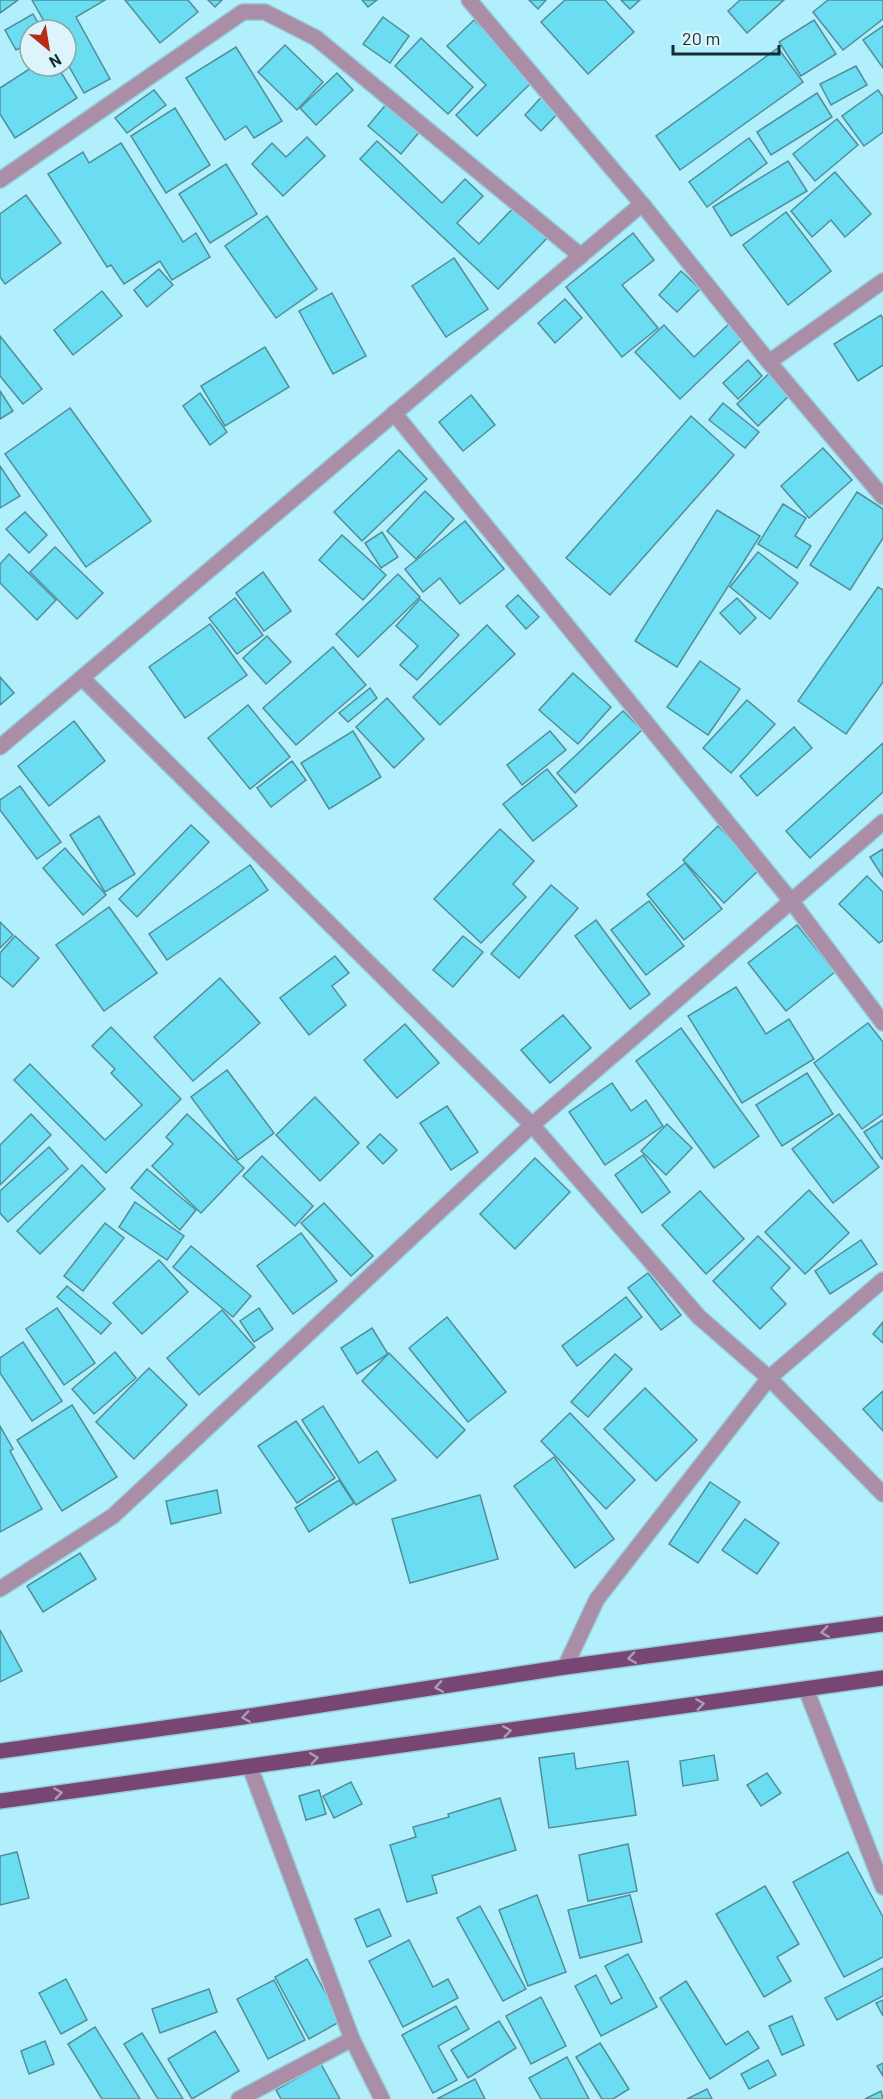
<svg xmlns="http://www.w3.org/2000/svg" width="883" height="2099" font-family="Barlow,sans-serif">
	<rect width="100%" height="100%" fill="#b1effc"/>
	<g fill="#6addf2" stroke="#518e99" stroke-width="1.5">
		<polygon points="0,0 18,0 0,13"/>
		<polygon points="32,0 105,0 76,17 110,79 84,93 66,61 66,30 49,30"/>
		<polygon points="125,0 188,0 198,12 160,43"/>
		<polygon points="208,0 222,0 215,7"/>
		<polygon points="362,0 377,0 368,7"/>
		<polygon points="529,0 546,0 538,9"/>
		<polygon points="565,0 605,0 634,32 588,74 541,22"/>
		<polygon points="621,0 640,0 630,9"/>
		<polygon points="740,0 784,0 747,33 728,11"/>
		<polygon points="828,0 883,0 883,19 843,50 813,12"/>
		<polygon points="33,14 42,30 30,30 30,43 16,50 5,30"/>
		<polygon points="383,17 409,36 390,63 363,44"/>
		<polygon points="474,20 534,80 477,136 456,115 486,85 447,46"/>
		<polygon points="814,20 836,54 801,76 779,42"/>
		<polygon points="883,26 883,68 863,40"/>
		<polygon points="421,38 473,87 448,114 395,66"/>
		<polygon points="285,45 323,82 297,110 258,72"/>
		<polygon points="236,47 282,121 254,138 246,126 225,140 186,78"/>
		<polygon points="778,48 803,82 680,170 656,136"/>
		<polygon points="34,66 57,66 77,98 15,138 0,114 0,88"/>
		<polygon points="856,66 867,85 831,105 820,84"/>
		<polygon points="337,73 353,90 316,125 300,108"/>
		<polygon points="154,90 166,105 127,133 115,118"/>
		<polygon points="878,90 883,97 883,132 864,146 842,116"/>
		<polygon points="546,92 563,108 541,131 525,115"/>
		<polygon points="817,93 832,117 771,155 757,132"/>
		<polygon points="388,102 421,130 401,154 368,126"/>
		<polygon points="175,108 210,165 166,193 131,136"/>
		<polygon points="837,119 858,145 815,181 793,154"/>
		<polygon points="307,137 325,156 283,196 252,164 272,143 286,157"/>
		<polygon points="749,138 767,163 707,207 689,182"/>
		<polygon points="377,141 442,203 465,179 483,196 457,223 479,244 519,202 552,233 498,289 360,159"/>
		<polygon points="121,143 183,242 196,233 210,257 172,280 160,261 124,284 111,265 107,267 48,174 83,152 89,163"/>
		<polygon points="788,161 807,191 731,236 713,207"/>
		<polygon points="226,164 257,214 210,243 179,194"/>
		<polygon points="835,172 871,214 845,237 831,220 812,237 791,211"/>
		<polygon points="26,195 61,243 5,284 0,277 0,214"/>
		<polygon points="786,212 831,271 788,305 743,245"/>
		<polygon points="267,216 317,289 276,318 225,246"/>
		<polygon points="633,233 654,260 622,285 658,328 622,357 566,287"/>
		<polygon points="454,258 488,309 446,337 412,286"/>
		<polygon points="159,269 173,285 147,307 134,290"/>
		<polygon points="681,271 700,289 677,312 659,295"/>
		<polygon points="102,291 122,316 73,355 54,330"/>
		<polygon points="332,293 366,356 333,374 299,311"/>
		<polygon points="565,299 582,318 555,343 538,323"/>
		<polygon points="881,315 883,319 883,365 858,381 834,344"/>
		<polygon points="732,321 746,336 680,399 635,352 664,325 694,357"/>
		<polygon points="0,336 42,389 23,404 0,376"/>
		<polygon points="265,347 289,387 225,426 201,386"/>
		<polygon points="748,360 762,376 738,399 723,383"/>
		<polygon points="777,366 798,387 758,426 737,404"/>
		<polygon points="0,391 13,411 0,419"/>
		<polygon points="200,393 227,432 210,445 183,406"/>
		<polygon points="471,395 495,425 463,451 439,422"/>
		<polygon points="723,403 759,432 745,448 709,420"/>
		<polygon points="70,408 151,521 86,567 5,454"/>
		<polygon points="691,416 734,455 610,595 566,558"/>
		<polygon points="823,448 852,480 809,518 781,486"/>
		<polygon points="399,450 427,479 362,541 334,512"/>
		<polygon points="0,466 20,496 0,508"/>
		<polygon points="425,491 454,519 416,559 387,531"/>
		<polygon points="857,492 883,509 883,538 850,590 810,565"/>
		<polygon points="783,504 806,518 795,536 811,546 797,568 758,544"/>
		<polygon points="717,510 760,536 677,667 635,641"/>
		<polygon points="25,512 47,535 29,553 6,529"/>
		<polygon points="465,521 504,569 460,604 440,578 423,592 405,569"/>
		<polygon points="382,532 398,557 381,568 365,543"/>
		<polygon points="342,535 386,575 363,600 319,560"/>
		<polygon points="55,547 103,593 77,619 30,572"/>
		<polygon points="758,552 798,583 770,619 730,587"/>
		<polygon points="9,554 56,600 37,620 0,583 0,564"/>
		<polygon points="263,572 291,611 264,631 236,593"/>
		<polygon points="398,574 420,597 358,657 336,634"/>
		<polygon points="878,587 883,590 883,682 846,734 798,701"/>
		<polygon points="518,595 539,617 526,629 506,606"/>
		<polygon points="235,598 263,635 237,654 209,618"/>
		<polygon points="737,598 756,618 740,634 720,613"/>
		<polygon points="420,599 459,635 417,680 400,665 418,646 396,626"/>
		<polygon points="210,624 247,675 185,718 149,667"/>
		<polygon points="487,625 515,654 440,725 413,697"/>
		<polygon points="267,636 291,662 266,684 243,658"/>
		<polygon points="333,647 366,685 296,745 263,708"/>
		<polygon points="700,661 740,689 708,735 667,707"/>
		<polygon points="573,673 611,707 578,744 539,710"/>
		<polygon points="0,677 14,693 0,705"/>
		<polygon points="370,688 377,698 348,722 339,713"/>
		<polygon points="387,698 424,739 394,768 356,727"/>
		<polygon points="747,700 775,724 731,773 703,748"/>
		<polygon points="248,705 290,757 250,789 208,738"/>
		<polygon points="623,711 642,730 575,793 557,773"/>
		<polygon points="74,721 105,761 49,806 18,766"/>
		<polygon points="794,727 812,748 757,796 740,776"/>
		<polygon points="353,731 381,777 329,809 301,763"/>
		<polygon points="550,731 566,750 522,785 507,765"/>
		<polygon points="883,743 883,792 810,858 786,831"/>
		<polygon points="292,761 306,780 271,807 257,788"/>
		<polygon points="547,769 577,806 533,841 503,804"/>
		<polygon points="20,786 61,842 37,859 0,810 0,800"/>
		<polygon points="99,816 135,874 105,892 70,835"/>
		<polygon points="191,825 209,842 137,917 119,899"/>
		<polygon points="718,826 760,869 724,903 683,860"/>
		<polygon points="500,829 534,861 513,884 526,897 481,943 434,899"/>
		<polygon points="65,848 106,895 83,915 43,868"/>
		<polygon points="883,849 883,877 870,857"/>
		<polygon points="685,863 722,909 684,940 647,894"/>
		<polygon points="250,865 268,890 167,960 149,934"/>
		<polygon points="867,876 883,892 883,940 879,943 839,904"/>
		<polygon points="551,885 578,908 519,978 491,954"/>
		<polygon points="649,901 684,946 646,975 611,930"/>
		<polygon points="109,907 157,973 104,1011 56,945"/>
		<polygon points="596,920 650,994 630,1009 575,936"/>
		<polygon points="0,922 13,935 0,948"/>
		<polygon points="797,925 835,972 786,1011 748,963"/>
		<polygon points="15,936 39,958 13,987 0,976 0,953"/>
		<polygon points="463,936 483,952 453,987 433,970"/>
		<polygon points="335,956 349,973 332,986 346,1005 309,1035 280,998"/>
		<polygon points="220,978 260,1023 193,1081 154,1037"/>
		<polygon points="736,987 766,1034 789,1019 814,1059 742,1103 688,1016"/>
		<polygon points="563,1015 591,1048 550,1083 521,1050"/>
		<polygon points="868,1023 883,1042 883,1114 862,1129 814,1063"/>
		<polygon points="405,1024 439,1063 397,1098 364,1060"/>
		<polygon points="111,1027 181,1099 106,1173 14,1080 30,1064 105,1140 142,1105 111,1073 115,1069 92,1046"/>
		<polygon points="681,1028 759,1136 714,1168 636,1061"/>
		<polygon points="227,1070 274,1133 238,1160 191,1097"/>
		<polygon points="807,1073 833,1114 782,1146 756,1105"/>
		<polygon points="612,1083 631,1111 646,1100 663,1126 605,1165 569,1112"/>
		<polygon points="315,1097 359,1143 320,1181 276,1135"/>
		<polygon points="447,1106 478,1152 451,1170 420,1123"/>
		<polygon points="31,1114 51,1135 0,1185 0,1145"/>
		<polygon points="187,1114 244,1168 201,1213 152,1166 173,1144 166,1137"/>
		<polygon points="839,1114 879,1167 833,1203 792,1149"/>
		<polygon points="883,1120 883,1159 882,1159 864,1132"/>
		<polygon points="667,1124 692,1148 666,1175 641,1151"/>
		<polygon points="380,1134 397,1150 383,1164 367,1147"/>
		<polygon points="49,1147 68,1169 8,1222 0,1213 0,1191"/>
		<polygon points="643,1155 670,1192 642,1213 615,1175"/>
		<polygon points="262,1156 313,1206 295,1226 243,1176"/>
		<polygon points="535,1158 570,1192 515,1249 480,1214"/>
		<polygon points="82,1165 105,1189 40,1254 17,1231"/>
		<polygon points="147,1169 196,1210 180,1230 131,1188"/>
		<polygon points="809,1190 849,1233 805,1274 765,1232"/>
		<polygon points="700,1191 744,1239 706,1274 662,1225"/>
		<polygon points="135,1202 184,1236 167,1260 119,1227"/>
		<polygon points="324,1203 373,1256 351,1276 301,1223"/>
		<polygon points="105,1223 124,1238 83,1291 64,1276"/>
		<polygon points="301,1233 337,1281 293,1314 257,1266"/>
		<polygon points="758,1236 790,1268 771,1288 786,1304 760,1329 713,1281"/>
		<polygon points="861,1240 877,1264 830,1294 815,1271"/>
		<polygon points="191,1246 251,1296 233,1317 173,1267"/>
		<polygon points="159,1260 188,1292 142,1334 113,1303"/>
		<polygon points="648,1273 681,1315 661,1330 628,1288"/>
		<polygon points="67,1286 111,1323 101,1334 57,1297"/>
		<polygon points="626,1297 642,1317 577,1366 562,1346"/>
		<polygon points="57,1308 95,1363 64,1385 26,1329"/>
		<polygon points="259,1308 273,1329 254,1342 240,1321"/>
		<polygon points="222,1310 255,1347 199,1395 167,1358"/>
		<polygon points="447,1317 506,1392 468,1422 409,1348"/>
		<polygon points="883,1322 883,1343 873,1334"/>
		<polygon points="372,1328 388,1354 357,1374 341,1348"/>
		<polygon points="23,1342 62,1401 32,1421 0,1373 0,1358"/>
		<polygon points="115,1352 136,1378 94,1414 72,1389"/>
		<polygon points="389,1353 465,1430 437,1458 362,1381"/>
		<polygon points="615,1354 632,1369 588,1417 571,1402"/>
		<polygon points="149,1368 187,1405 134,1459 96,1422"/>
		<polygon points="645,1388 697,1440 656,1481 604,1429"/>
		<polygon points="883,1391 883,1431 863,1409"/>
		<polygon points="72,1405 117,1477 62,1511 17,1440"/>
		<polygon points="323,1406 359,1463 377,1451 396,1480 356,1505 302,1420"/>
		<polygon points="570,1413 635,1480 606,1509 541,1441"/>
		<polygon points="296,1421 335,1478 297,1503 258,1446"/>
		<polygon points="0,1426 13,1449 10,1451 42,1509 0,1532"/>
		<polygon points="554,1457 614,1539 575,1568 514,1486"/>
		<polygon points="339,1480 354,1503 309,1532 295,1508"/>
		<polygon points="710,1482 740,1502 698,1563 669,1544"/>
		<polygon points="217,1490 221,1513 171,1524 166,1501"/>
		<polygon points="480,1495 498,1559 410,1583 392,1519"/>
		<polygon points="745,1519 779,1543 757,1574 722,1550"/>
		<polygon points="80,1553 96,1579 43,1612 27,1586"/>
		<polygon points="0,1630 22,1671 0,1682"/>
		<polygon points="574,1753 576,1769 628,1761 636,1815 549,1828 539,1758"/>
		<polygon points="714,1755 718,1780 683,1786 680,1761"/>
		<polygon points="767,1773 781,1793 761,1806 747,1785"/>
		<polygon points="351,1782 362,1804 334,1818 323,1796"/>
		<polygon points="319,1790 326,1814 306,1820 299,1796"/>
		<polygon points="500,1798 516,1850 432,1876 437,1893 407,1902 390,1845 416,1837 413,1827 449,1817 448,1814"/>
		<polygon points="628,1844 637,1891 588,1901 579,1855"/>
		<polygon points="17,1852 29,1898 0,1905 0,1856"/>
		<polygon points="848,1852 883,1917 883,1957 844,1977 793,1882"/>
		<polygon points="765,1886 799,1944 777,1957 791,1981 764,1997 716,1914"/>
		<polygon points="537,1895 566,1972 528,1986 499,1910"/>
		<polygon points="630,1895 642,1942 580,1958 568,1910"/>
		<polygon points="480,1906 526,1989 503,2001 457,1918"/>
		<polygon points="379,1909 391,1936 367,1947 355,1919"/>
		<polygon points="409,1940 433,1987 448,1979 458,1998 403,2027 369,1961"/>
		<polygon points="628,1954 657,2007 601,2036 575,1986 596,1975 611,2004 622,1998 605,1966"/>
		<polygon points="307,1959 341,2021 309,2039 275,1977"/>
		<polygon points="883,1968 883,1996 837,2020 825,1998"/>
		<polygon points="66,1979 87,2020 61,2034 39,1993"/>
		<polygon points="274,1980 305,2040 268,2059 237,1999"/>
		<polygon points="686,1981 726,2045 748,2031 759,2048 710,2079 660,1998"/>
		<polygon points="209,1989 217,2012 160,2033 152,2009"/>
		<polygon points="541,1997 566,2046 531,2064 506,2016"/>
		<polygon points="883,2000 883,2016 876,2003"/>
		<polygon points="456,2006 469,2029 438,2046 457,2080 433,2093 402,2035"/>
		<polygon points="792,2016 804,2045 782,2055 769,2026"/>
		<polygon points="499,2021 516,2048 468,2078 451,2050"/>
		<polygon points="95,2027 140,2099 102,2099 68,2044"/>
		<polygon points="215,2031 239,2071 192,2099 168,2059"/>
		<polygon points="142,2033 183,2099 158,2099 124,2044"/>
		<polygon points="45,2041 54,2064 29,2074 21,2051"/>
		<polygon points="600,2043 629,2089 613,2099 602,2099 576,2057"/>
		<polygon points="567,2057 589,2099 541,2099 529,2078"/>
		<polygon points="768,2060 776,2075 749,2089 741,2074"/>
		<polygon points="883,2063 883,2076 877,2066"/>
		<polygon points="321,2064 340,2099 281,2099 276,2090"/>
		<polygon points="475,2079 485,2099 437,2099"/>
		<polygon points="707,2089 712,2099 687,2099"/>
		<polygon points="881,2091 883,2099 865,2099"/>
	</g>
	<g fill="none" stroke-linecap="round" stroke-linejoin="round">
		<g stroke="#95ccd7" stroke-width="18">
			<g id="minor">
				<polyline points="469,0 642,204 769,362 883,497"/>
				<polyline points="0,180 243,12 265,12 316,38 581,256"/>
				<polyline points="769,362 883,281"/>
				<polyline points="394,413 792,902 883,1023"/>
				<polyline points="82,678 532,1125 699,1317 769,1378 883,1494"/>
				<polyline points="0,747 642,204"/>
				<polyline points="0,1589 113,1516 532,1125 883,822"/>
				<polyline points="565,1667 597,1599 769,1378 883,1280"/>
				<polyline points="806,1689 883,1887"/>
				<polyline points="250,1767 352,2039 382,2099"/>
				<polyline points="239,2099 352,2039"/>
			</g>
		</g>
		<g stroke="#95ccd7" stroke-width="18">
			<g id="major">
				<polyline points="0,1751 243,1717 565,1667 883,1624"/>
				<polyline points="0,1801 883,1678"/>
			</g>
		</g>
		<use href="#minor" stroke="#aa8da6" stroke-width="15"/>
		<use href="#major" stroke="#774672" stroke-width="15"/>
	</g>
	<defs><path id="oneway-chevron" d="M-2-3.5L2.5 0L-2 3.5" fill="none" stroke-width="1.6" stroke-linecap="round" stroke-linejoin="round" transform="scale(1.5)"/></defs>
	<g stroke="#aa9eb6">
		<use href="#oneway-chevron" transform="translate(825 1632) rotate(172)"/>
		<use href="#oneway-chevron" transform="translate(632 1658) rotate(172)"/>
		<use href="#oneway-chevron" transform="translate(439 1687) rotate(171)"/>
		<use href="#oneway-chevron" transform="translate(700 1704) rotate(-8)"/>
		<use href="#oneway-chevron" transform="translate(246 1717) rotate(172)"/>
		<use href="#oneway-chevron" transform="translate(507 1731) rotate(-8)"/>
		<use href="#oneway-chevron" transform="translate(314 1758) rotate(-8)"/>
		<use href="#oneway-chevron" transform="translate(58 1793) rotate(-8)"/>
	</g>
	<g transform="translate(48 48) rotate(150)"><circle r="28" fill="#ddf5fa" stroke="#8ca5aa" stroke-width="1.5"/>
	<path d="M0-4.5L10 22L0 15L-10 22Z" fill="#b72b17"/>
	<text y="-9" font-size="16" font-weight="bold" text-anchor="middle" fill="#132d31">N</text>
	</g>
	<path d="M673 45v9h106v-9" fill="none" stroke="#132d31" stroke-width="3"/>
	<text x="682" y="45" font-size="18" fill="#132d31" stroke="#ddf5fa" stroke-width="4.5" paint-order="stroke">20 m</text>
</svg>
